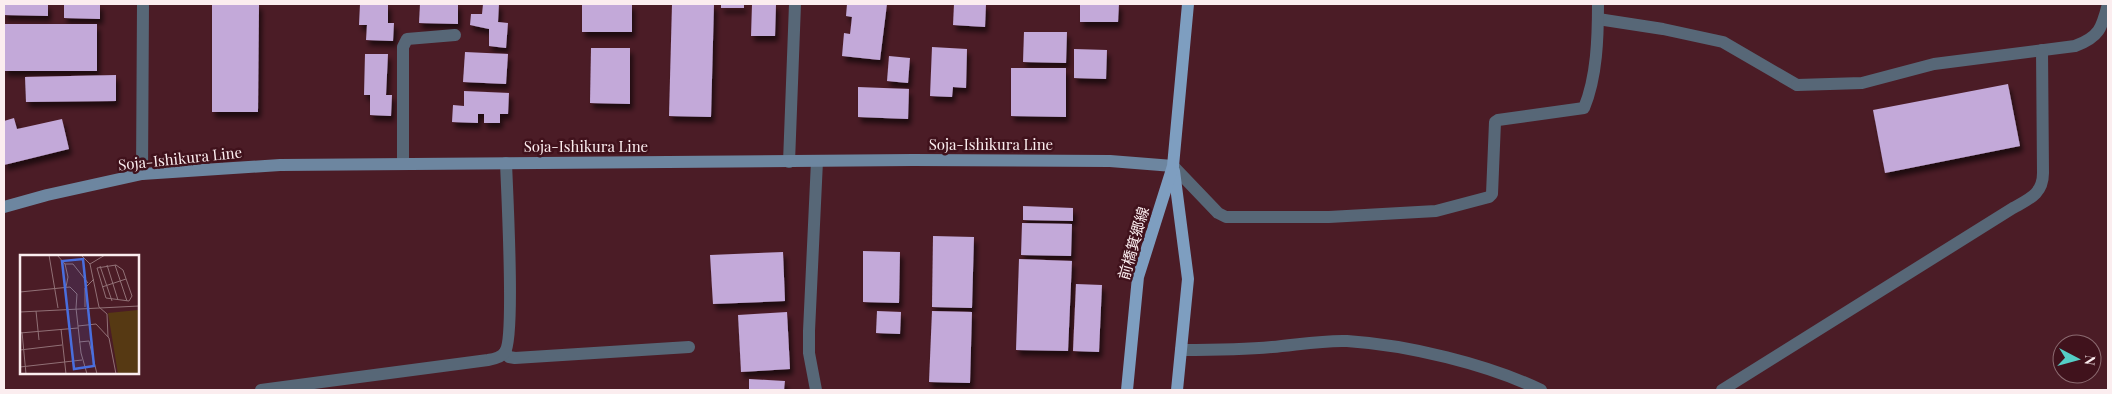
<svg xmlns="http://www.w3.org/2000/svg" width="2112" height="394" font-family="'Playfair Display','Noto Sans JP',serif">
	<defs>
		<filter id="shadow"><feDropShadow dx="3" dy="5.5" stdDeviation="2.5" flood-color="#0009"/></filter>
	</defs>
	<rect width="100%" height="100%" fill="#4b1c26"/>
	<g fill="#c3a9d9" filter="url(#shadow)">
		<polygon points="4,4 48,4 48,16 4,15"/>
		<polygon points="64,4 100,4 100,19 64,18"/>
		<polygon points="212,4 259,4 258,112 212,112"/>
		<polygon points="360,4 388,4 388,23 394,23 393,41 366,40 367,25 359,25"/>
		<polygon points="420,4 458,4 458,24 419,23"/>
		<polygon points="483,4 499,4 498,22 508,23 506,48 489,46 489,29 470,25 471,14 482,14"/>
		<rect x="582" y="4" width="50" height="28"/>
		<polygon points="672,4 714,4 711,117 669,116"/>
		<rect x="721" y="4" width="23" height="4"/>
		<polygon points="752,4 776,4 775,36 751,36"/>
		<polygon points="847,4 887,4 880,60 842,56 844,33 850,34 852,17 846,16"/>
		<polygon points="954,4 986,4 985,27 953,25"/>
		<polygon points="1080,4 1119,4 1118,22 1080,22"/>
		<rect x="4" y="24" width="93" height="47"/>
		<polygon points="1024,32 1067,32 1066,63 1023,62"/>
		<polygon points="932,47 967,49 966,88 953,87 952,97 930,96"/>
		<polygon points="591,48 630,48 630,104 590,103"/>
		<polygon points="1074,49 1107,50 1106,79 1074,78"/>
		<polygon points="465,52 508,54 506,84 463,82"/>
		<polygon points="365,54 388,54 386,95 392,95 391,116 370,115 370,95 364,95"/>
		<polygon points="889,56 910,58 908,83 887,81"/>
		<polygon points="1011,68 1066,68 1066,117 1011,116"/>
		<polygon points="116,75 116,101 26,102 25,77"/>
		<polygon points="2008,84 2020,146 1885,173 1873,110"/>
		<polygon points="858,87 909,89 908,119 858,117"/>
		<polygon points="464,91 509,93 508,114 500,114 500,123 484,123 484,114 478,114 478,123 452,122 453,105 464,106"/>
		<polygon points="14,118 17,129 62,119 69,149 4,165 4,121"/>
		<polygon points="1023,206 1073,208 1073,221 1023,220"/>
		<polygon points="1022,223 1072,224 1071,256 1021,255"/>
		<polygon points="933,236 974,237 972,308 932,307"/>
		<polygon points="863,251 900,252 899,303 863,302"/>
		<polygon points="783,252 785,301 713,304 710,255"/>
		<polygon points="1019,259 1072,261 1068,351 1016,350"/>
		<polygon points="1076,284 1102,285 1099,352 1073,351"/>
		<polygon points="877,311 901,312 900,334 876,333"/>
		<polygon points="932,311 972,312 970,383 929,382"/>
		<polygon points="787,312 790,369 741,372 738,315"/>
		<polygon points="749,379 785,381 784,390 749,390"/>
	</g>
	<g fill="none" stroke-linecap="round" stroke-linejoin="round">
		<g stroke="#576777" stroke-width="12">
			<polyline points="1598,19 1663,29 1723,42 1797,85"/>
			<polyline points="403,163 403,47 407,39 455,35"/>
			<path d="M 1173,166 L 1218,213 L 1226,217 L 1329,217 L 1436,211 L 1489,197 L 1492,194 L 1495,122 L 1498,120 L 1584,108 C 1597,77 1598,37 1598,4"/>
			<path d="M 1181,350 C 1211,350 1241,350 1272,347 C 1296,345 1323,340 1347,341 C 1408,345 1487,364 1541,390"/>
			<polyline points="505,352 509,357 515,358 689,347"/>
		</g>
		<g stroke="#576777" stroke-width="12">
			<path d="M 1797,85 L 1862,83 L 1934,64 L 2075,46 C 2100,37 2102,27 2108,4"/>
			<polyline points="789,162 795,4"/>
			<polyline points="142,174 143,4"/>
			<path d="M 261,390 L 488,360 C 494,359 502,357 505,352 C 515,338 507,190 506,163"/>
			<polyline points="816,390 809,353 809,331 817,161"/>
			<path d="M 1722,390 L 2013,208 C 2029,199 2043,194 2043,173 L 2042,50"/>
		</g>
		<polyline stroke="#6d86a0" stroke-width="12" points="4,207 47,195 142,174 280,165 913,160 1110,161 1173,166"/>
		<g stroke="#7e9ec0" stroke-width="12">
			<polyline points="1174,171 1188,279 1177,390"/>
			<polyline points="1127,390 1138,277 1173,166 1188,4"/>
		</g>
	</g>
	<g text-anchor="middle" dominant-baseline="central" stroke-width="5" stroke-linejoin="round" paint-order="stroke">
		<g font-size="15" fill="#fbedef" stroke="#40121c">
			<text x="991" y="144">Soja-Ishikura Line</text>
			<text x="586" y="146">Soja-Ishikura Line</text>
			<text transform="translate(180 158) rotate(-6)">Soja-Ishikura Line</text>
			<text transform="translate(1133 243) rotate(-74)">前橋箕郷線</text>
		</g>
	</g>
	<g transform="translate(20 255)">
		<rect width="119" height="119" fill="#4b1c26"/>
		<path d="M 118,55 L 119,119 L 98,119 L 88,58 Z" fill="#563913"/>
		<path fill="none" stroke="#917076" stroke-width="1" d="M 29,0 L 38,53M 37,0 L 45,9 L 53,9 L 68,28M 61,0 L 70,9 L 79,52 L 87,59 L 88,82M 45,9 L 48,22 L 46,32M 70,9 L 85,0M 87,10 L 98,45M 95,10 L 107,46M 96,10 L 103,15 L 112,41 L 109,46 L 86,43 L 77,13 ZM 80,11 L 92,46M 82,32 L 106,24M 0,37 L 50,32 L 57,39 L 56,53M 65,52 L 65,33 L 74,24M 56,53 L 61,98 L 67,119M 16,56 L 19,85M 0,57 L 119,51M 58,71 L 76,69 L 89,83 L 96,119M 41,74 L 46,119M 2,77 L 6,119M 0,78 L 58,73M 59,87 L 69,86 L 77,119M 0,95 L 42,90M 0,112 L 62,105"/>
		<path fill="#496edd" fill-opacity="0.15" stroke="#496edd" stroke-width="2.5" d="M 63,4 L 74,111 L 54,114 L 42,6 Z"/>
		<rect width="119" height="119" fill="none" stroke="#fbedef" stroke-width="2.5"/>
	</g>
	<rect width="2112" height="394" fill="none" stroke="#fbedef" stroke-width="10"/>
	<g transform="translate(2077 359) rotate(96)"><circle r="24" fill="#40121c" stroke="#8b6a70"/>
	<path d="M0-4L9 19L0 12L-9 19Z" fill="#55cec6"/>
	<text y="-8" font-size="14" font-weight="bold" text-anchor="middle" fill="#fbedef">N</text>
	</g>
</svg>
